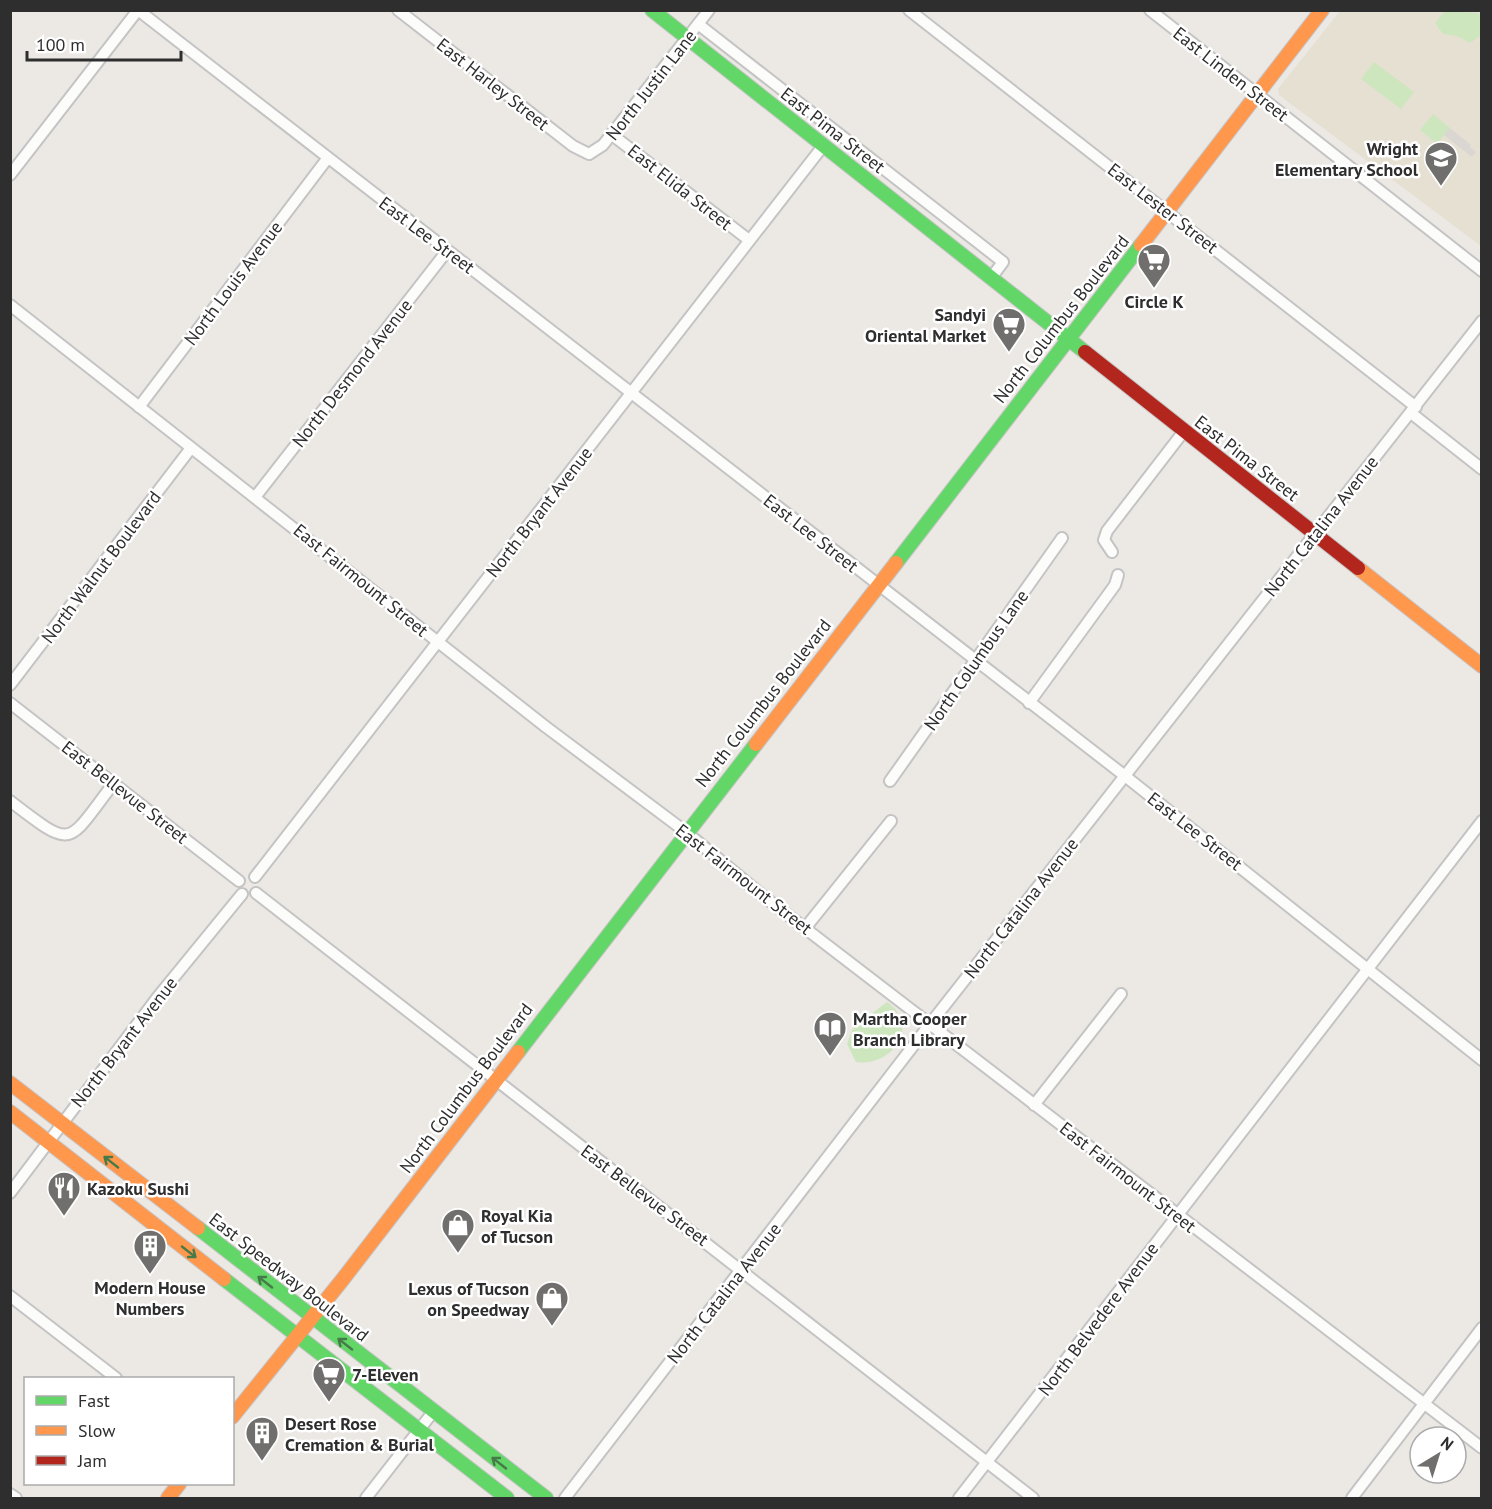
<svg xmlns="http://www.w3.org/2000/svg" width="1492" height="1509" font-family="'PT Sans',sans-serif">
	<rect width="100%" height="100%" fill="#ece8e4"/>
	<polygon fill="#e6e0d3" points="1340,11 1481,11 1481,246 1279,95 1278,89"/>
	<g fill="#cee6be">
		<polygon points="1445,11 1478,13 1481,16 1480,36 1470,43 1457,36 1443,34 1435,23"/>
		<polygon points="1374,62 1414,92 1401,109 1361,79"/>
		<polygon points="1433,114 1450,128 1437,144 1420,130"/>
		<path d="M 887,1002 C 921,1025 893,1067 856,1062 L 847,1044 L 853,1028 Z"/>
	</g>
	<polygon fill="#dad6d2" points="1450,128 1471,145 1470,147 1476,152 1472,157 1444,135"/>
	<g fill="none" stroke-linecap="round" stroke-linejoin="round">
		<g stroke="#c5c4c5" stroke-width="14">
			<g id="street">
				<polyline points="138,10 1125,776 1482,1060"/>
				<polyline points="398,10 573,146 589,154 603,145 709,10"/>
				<polyline points="909,10 1416,407"/>
				<polyline points="1150,10 1482,271"/>
				<polyline points="698,24 1003,262 991,278"/>
				<polyline points="611,134 749,240"/>
				<polyline points="10,175 138,10"/>
				<polyline points="10,305 546,727 686,832 763,896 1482,1448"/>
				<polyline points="139,407 327,159"/>
				<polyline points="1411,413 1482,469"/>
				<polyline points="256,496 447,251"/>
				<polyline points="1112,552 1104,540 1107,531 1184,431"/>
				<polyline points="10,685 191,448"/>
				<polyline points="10,703 239,881"/>
				<polyline points="1029,703 1115,585 1118,575"/>
				<polyline points="890,781 1062,538"/>
				<path d="M 10,801 C 74,850 66,846 113,784"/>
				<polyline points="255,877 823,146"/>
				<polyline points="256,893 1033,1498"/>
				<polyline points="806,927 891,821"/>
				<polyline points="1034,1105 1121,994"/>
				<polyline points="10,1193 157,998 242,894"/>
				<polyline points="10,1296 116,1378"/>
				<polyline points="10,1494 16,1498"/>
				<polyline points="366,1498 433,1412"/>
				<polyline points="565,1498 930,1024 1482,321"/>
				<polyline points="959,1498 1482,821"/>
				<polyline points="1352,1498 1482,1328"/>
			</g>
		</g>
		<g stroke="#c5c4c5" stroke-width="16">
			<g id="fast">
				<polyline points="652,10 1085,352"/>
				<polyline points="896,563 1141,245"/>
				<polyline points="518,1052 756,744"/>
				<polyline points="198,1228 546,1498"/>
				<polyline points="224,1279 507,1498"/>
			</g>
		</g>
		<g stroke="#c5c4c5" stroke-width="16">
			<g id="slow">
				<polyline points="1141,245 1322,10"/>
				<polyline points="1358,568 1482,666"/>
				<polyline points="756,744 896,563"/>
				<polyline points="10,1083 198,1228"/>
				<polyline points="10,1112 224,1279"/>
				<polyline points="232,1417 343,1279 518,1052"/>
				<polyline points="168,1498 179,1484"/>
			</g>
		</g>
		<g stroke="#c5c4c5" stroke-width="16">
			<polyline id="jam" points="1085,352 1358,568"/>
		</g>
		<use href="#street" stroke="#fcfcfb" stroke-width="10"/>
		<use href="#fast" stroke="#63d668" stroke-width="14"/>
		<use href="#slow" stroke="#ff974d" stroke-width="14"/>
		<use href="#jam" stroke="#b3261e" stroke-width="14"/>
	</g>
	<defs><path id="oneway-shaft" d="M-6 0H5M1.5-3L5.5 0L1.5 3" fill="none" stroke-width="1.6" stroke-linecap="round" stroke-linejoin="round" transform="scale(1.5)"/></defs>
	<g stroke="#467a48">
		<use href="#oneway-shaft" transform="translate(111 1162) rotate(-142)"/>
		<use href="#oneway-shaft" transform="translate(189 1252) rotate(38)"/>
		<use href="#oneway-shaft" transform="translate(265 1282) rotate(-142)"/>
		<use href="#oneway-shaft" transform="translate(345 1344) rotate(-142)"/>
		<use href="#oneway-shaft" transform="translate(499 1463) rotate(-142)"/>
	</g>
	<defs>
		<g id="school-pin" transform="scale(1.725)"><path d="M0 17L-7.5 6A9.5 9.5 0 1 1 7.5 6Z" fill="#706f6e" stroke="#fff"/><path d="M0-5L7-2L0 1L-7-2ZM-4 1L0 2.5L4 1V4Q0 6-4 4Z" fill="#fff"/></g>
		<g id="supermarket-pin" transform="scale(1.725)"><path d="M0 17L-7.5 6A9.5 9.5 0 1 1 7.5 6Z" fill="#706f6e" stroke="#fff"/><path d="M-6-5.5h2.5l.6 2H6L4.5 2H-2.5L-4.4-4H-6ZM-1.5 3.2a1.3 1.3 0 1 0 .1 0ZM3 3.2a1.3 1.3 0 1 0 .1 0Z" fill="#fff"/></g>
		<g id="library-pin" transform="scale(1.725)"><path d="M0 17L-7.5 6A9.5 9.5 0 1 1 7.5 6Z" fill="#706f6e" stroke="#fff"/><path d="M-6-4Q-3-5.5-.7-3.5V5Q-3 3-6 4ZM6-4Q3-5.5 .7-3.5V5Q3 3 6 4Z" fill="#fff"/></g>
		<g id="restaurant-pin" transform="scale(1.725)"><path d="M0 17L-7.5 6A9.5 9.5 0 1 1 7.5 6Z" fill="#706f6e" stroke="#fff"/><path d="M-5-6h1v4h1v-4h1v4h1v-4h1v5L-1.5 .5V6h-2V.5L-5-1ZM5-6V6H3V1.5H1.5Q1.5-4 5-6Z" fill="#fff"/></g>
		<g id="shop-pin" transform="scale(1.725)"><path d="M0 17L-7.5 6A9.5 9.5 0 1 1 7.5 6Z" fill="#706f6e" stroke="#fff"/><path d="M-5-2.5h2.3a2.7 3.5 0 0 1 5.4 0H5L5.5 6h-11ZM-1.5-2.5h3a1.5 2.3 0 0 0-3 0Z" fill="#fff"/></g>
		<g id="building-pin" transform="scale(1.725)"><path d="M0 17L-7.5 6A9.5 9.5 0 1 1 7.5 6Z" fill="#706f6e" stroke="#fff"/><path d="M-4-6H4V6H1V3H-1V6H-4ZM-2.5-4.3h1.7v1.8h-1.7ZM.8-4.3h1.7v1.8H.8ZM-2.5-1h1.7V.8h-1.7ZM.8-1h1.7V.8H.8Z" fill="#fff"/></g>
	</defs>
	<g fill-rule="evenodd">
		<use href="#school-pin" x="1441" y="158"/>
		<use href="#supermarket-pin" x="1154" y="260"/>
		<use href="#supermarket-pin" x="1009" y="324"/>
		<use href="#library-pin" x="830" y="1028"/>
		<use href="#restaurant-pin" x="64" y="1188"/>
		<use href="#shop-pin" x="458" y="1225"/>
		<use href="#building-pin" x="150" y="1246"/>
		<use href="#shop-pin" x="552" y="1298"/>
		<use href="#supermarket-pin" x="329" y="1374"/>
		<use href="#building-pin" x="262" y="1433"/>
	</g>
	<g text-anchor="middle" dominant-baseline="central" stroke-width="5" stroke-linejoin="round" paint-order="stroke">
		<g font-size="18" fill="#2e2e2e" stroke="#fff">
			<text transform="translate(1231 74) rotate(38)">East Linden Street</text>
			<text transform="translate(493 84) rotate(38)">East Harley Street</text>
			<text transform="translate(651 85) rotate(-52)">North Justin Lane</text>
			<text transform="translate(833 130) rotate(38)">East Pima Street</text>
			<text transform="translate(680 187) rotate(38)">East Elida Street</text>
			<text transform="translate(1163 208) rotate(38)">East Lester Street</text>
			<text transform="translate(427 235) rotate(37)">East Lee Street</text>
			<text transform="translate(233 283) rotate(-53)">North Louis Avenue</text>
			<text transform="translate(1061 319) rotate(-52)">North Columbus Boulevard</text>
			<text transform="translate(352 373) rotate(-52)">North Desmond Avenue</text>
			<text transform="translate(1247 458) rotate(38)">East Pima Street</text>
			<text transform="translate(539 512) rotate(-52)">North Bryant Avenue</text>
			<text transform="translate(1321 526) rotate(-52)">North Catalina Avenue</text>
			<text transform="translate(811 533) rotate(38)">East Lee Street</text>
			<text transform="translate(101 567) rotate(-53)">North Walnut Boulevard</text>
			<text transform="translate(361 580) rotate(39)">East Fairmount Street</text>
			<text transform="translate(976 660) rotate(-55)">North Columbus Lane</text>
			<text transform="translate(763 703) rotate(-52)">North Columbus Boulevard</text>
			<text transform="translate(125 792) rotate(38)">East Bellevue Street</text>
			<text transform="translate(1195 831) rotate(38)">East Lee Street</text>
			<text transform="translate(744 879) rotate(38)">East Fairmount Street</text>
			<text transform="translate(1021 908) rotate(-52)">North Catalina Avenue</text>
			<text transform="translate(124 1042) rotate(-52)">North Bryant Avenue</text>
			<text transform="translate(466 1088) rotate(-53)">North Columbus Boulevard</text>
			<text transform="translate(1128 1177) rotate(38)">East Fairmount Street</text>
			<text transform="translate(645 1195) rotate(37)">East Bellevue Street</text>
			<text transform="translate(289 1277) rotate(38)">East Speedway Boulevard</text>
			<text transform="translate(724 1293) rotate(-52)">North Catalina Avenue</text>
			<text transform="translate(1098 1319) rotate(-53)">North Belvedere Avenue</text>
		</g>
		<g font-size="18" font-weight="bold" fill="#2e2e2e" stroke="#fff" text-anchor="start">
			<text x="1418" y="148" text-anchor="end">Wright<tspan x="1418" dy="21">Elementary School</tspan></text>
			<text x="1154" y="301" text-anchor="middle">Circle K</text>
			<text x="986" y="314" text-anchor="end">Sandyi<tspan x="986" dy="21">Oriental Market</tspan></text>
			<text x="853" y="1018">Martha Cooper<tspan x="853" dy="21">Branch Library</tspan></text>
			<text x="87" y="1188">Kazoku Sushi</text>
			<text x="481" y="1215">Royal Kia<tspan x="481" dy="21">of Tucson</tspan></text>
			<text x="150" y="1287" text-anchor="middle">Modern House<tspan x="150" dy="21">Numbers</tspan></text>
			<text x="529" y="1288" text-anchor="end">Lexus of Tucson<tspan x="529" dy="21">on Speedway</tspan></text>
			<text x="352" y="1374">7-Eleven</text>
			<text x="285" y="1423">Desert Rose<tspan x="285" dy="21">Cremation &amp; Burial</tspan></text>
		</g>
	</g>
	<rect width="1492" height="1509" fill="none" stroke="#2e2e2e" stroke-width="24"/>
	<rect x="24" y="1377" width="210" height="108" fill="#ffffff" stroke="#ababab" stroke-width="1.5"/>
	<rect x="36" y="1396" width="30" height="9" fill="#63d668" stroke="#ababab" stroke-width="1.5"/>
	<text x="78" y="1407" font-size="18" fill="#2e2e2e">Fast</text>
	<rect x="36" y="1426" width="30" height="9" fill="#ff974d" stroke="#ababab" stroke-width="1.5"/>
	<text x="78" y="1437" font-size="18" fill="#2e2e2e">Slow</text>
	<rect x="36" y="1456" width="30" height="9" fill="#b3261e" stroke="#ababab" stroke-width="1.5"/>
	<text x="78" y="1467" font-size="18" fill="#2e2e2e">Jam</text>
	<g transform="translate(1438 1455) rotate(38)"><circle r="28" fill="#ffffff" stroke="#ababab" stroke-width="1.5"/>
	<path d="M0-4.5L10 22L0 15L-10 22Z" fill="#706f6e"/>
	<text y="-9" font-size="16" font-weight="bold" text-anchor="middle" fill="#2e2e2e">N</text>
	</g>
	<path d="M27 51v9h154v-9" fill="none" stroke="#2e2e2e" stroke-width="3"/>
	<text x="36" y="51" font-size="18" fill="#2e2e2e" stroke="#ffffff" stroke-width="4.5" paint-order="stroke">100 m</text>
</svg>
